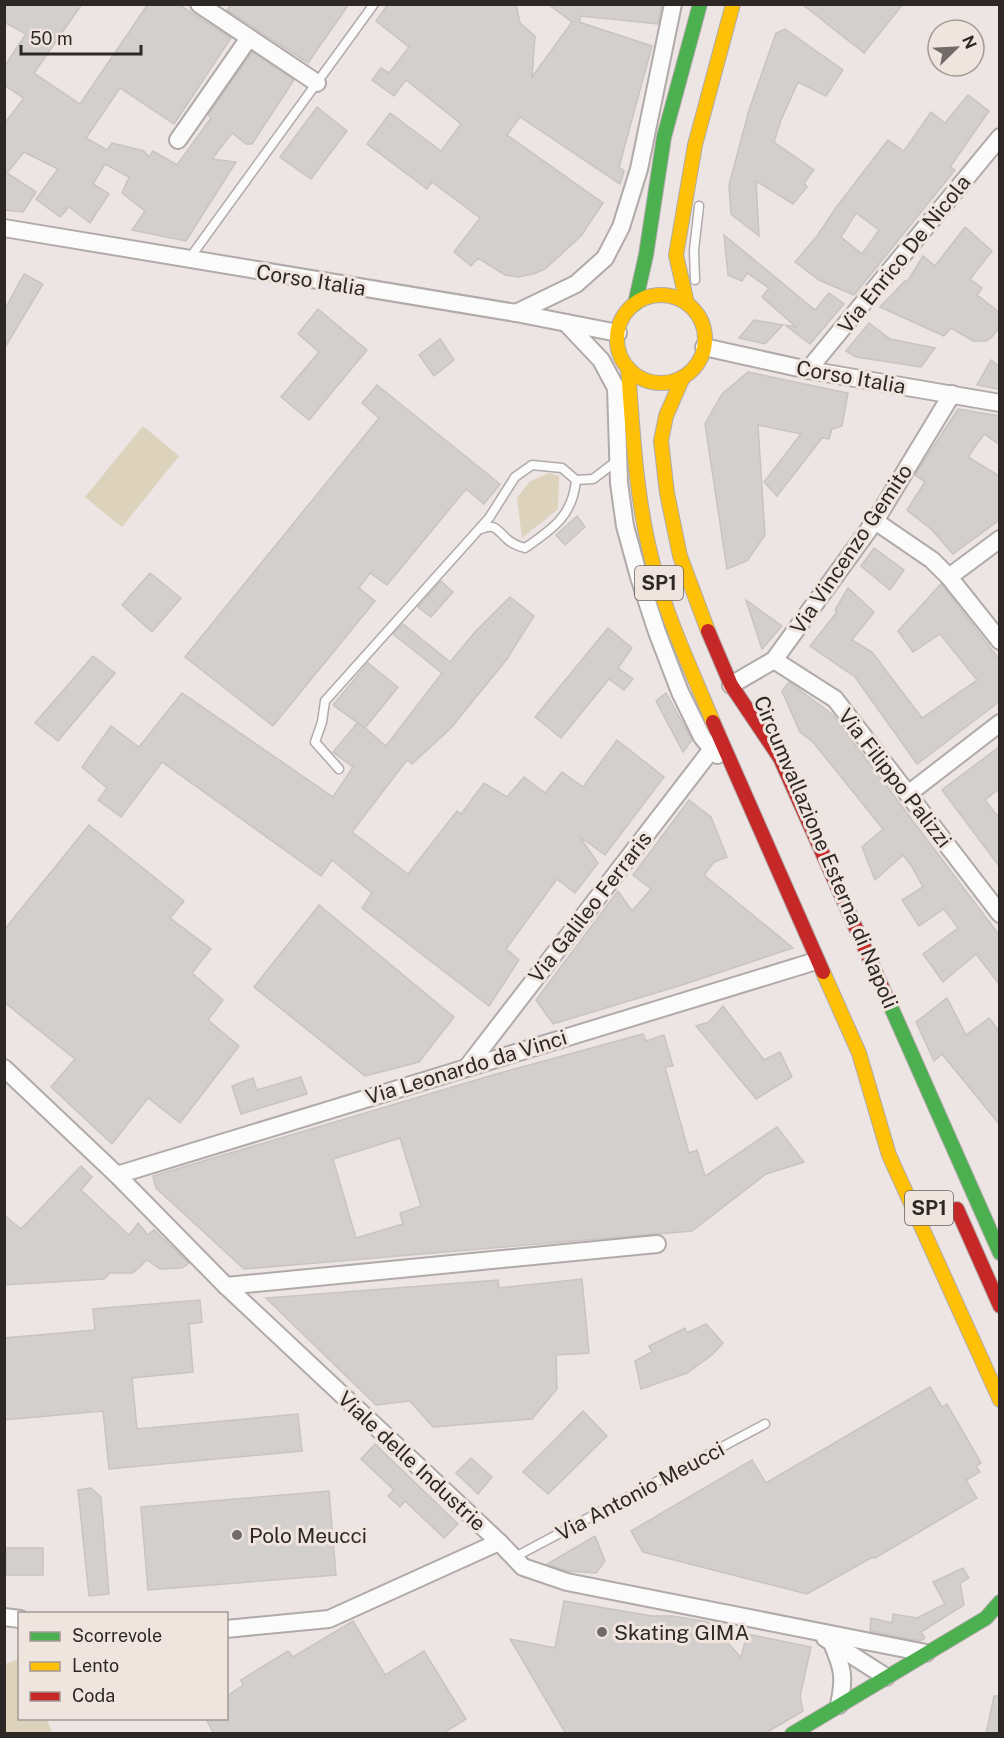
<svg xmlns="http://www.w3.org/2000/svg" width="1004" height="1738" font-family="'Public Sans',sans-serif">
	<rect width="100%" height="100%" fill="#ece5e3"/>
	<g fill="#ddd2bb">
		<polygon points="143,426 179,456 122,527 85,497"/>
		<polygon points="549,473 559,476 558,509 522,538 517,498 529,482"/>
		<polygon points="19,1659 20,1718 47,1719 52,1733 6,1733 4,1728 5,1664"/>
	</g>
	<g fill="#d3cfcd" stroke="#c9c4c1" stroke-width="1.5" fill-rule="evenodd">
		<polygon points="4,4 82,4 34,73 80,104 148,4 178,4 231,38 174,124 120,88 86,138 107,150 112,143 144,151 149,157 153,151 177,165 211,118 208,115 252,52 294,80 252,144 246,144 232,133 212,159 236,162 186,241 132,230 145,211 122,193 129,177 105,164 93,184 109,194 90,223 69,207 60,217 36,199 58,169 24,152 7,173 36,192 23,212 4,210 4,124 24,98 4,85 4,67 26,34 4,22"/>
		<polygon points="231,4 349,4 308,63 227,10"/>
		<polygon points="388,4 516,4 520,23 535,36 532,77 572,22 548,4 662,4 658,24 581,16 579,22 652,46 619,167 624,171 620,184 520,117 507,135 603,203 581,236 545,269 533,274 518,277 505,275 478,258 471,266 454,252 480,218 432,182 427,189 367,144 390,113 441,151 461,124 406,80 394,96 372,80 381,68 389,73 409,47 376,21"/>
		<polygon points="802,4 903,4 864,53"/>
		<polygon points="785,29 843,70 826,96 798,82 781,120 774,142 814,170 804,183 807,187 793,204 756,181 759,236 731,214 729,185 749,110 776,33"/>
		<path d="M 968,95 L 989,111 L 950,167 L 955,170 L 854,295 L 819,280 L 795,262 L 817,236 L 835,209 L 888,140 L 904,151 L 931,112 L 945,123 ZM 856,213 L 879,230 L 862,254 L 841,237 Z"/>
		<polygon points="317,107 347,131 311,179 280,157"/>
		<polygon points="965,227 992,251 970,279 982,288 977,295 999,312 999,328 991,338 986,341 973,341 951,328 944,336 880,307 905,281 907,282 923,256 935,266"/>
		<polygon points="724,235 815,310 829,293 844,304 810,344 785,325 796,327 762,297 769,288 747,273 742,281 728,275"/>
		<polygon points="24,274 43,284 4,349 4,311"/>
		<polygon points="318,309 367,350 309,420 281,397 319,352 298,334"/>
		<polygon points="754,320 783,325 765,344 739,338"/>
		<polygon points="869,323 890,339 935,348 921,367 856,357 846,351"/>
		<polygon points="440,339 454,360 434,376 419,355"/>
		<polygon points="991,360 999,366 999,389 977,385"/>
		<polygon points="748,372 848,393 842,426 832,429 829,439 822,438 777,496 764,482 801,434 758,425 765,535 747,561 727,569 705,424 722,394"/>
		<polygon points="377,385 500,484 484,504 466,489 387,585 370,573 359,588 375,601 273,726 185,657 379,418 362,403"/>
		<polygon points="958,409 999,416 999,444 984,434 968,457 999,476 999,520 953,554 932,530 907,510 925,482 915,475"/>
		<polygon points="577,516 585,527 565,545 556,535"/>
		<polygon points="874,548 904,570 890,590 861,566"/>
		<polygon points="150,573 181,598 152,632 122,605"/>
		<polygon points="441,581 453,592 431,617 418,607"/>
		<polygon points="941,584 999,659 999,702 917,764 855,677 810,646 837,612 835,610 848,588 874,612 852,640 872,652 922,718 977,680 940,634 913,652 898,631"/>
		<polygon points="510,597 534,616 507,659 451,728 412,764 407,760 352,832 408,874 457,811 461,814 484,783 507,797 524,777 545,793 562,772 583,787 617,740 664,777 605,855 579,836 598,863 575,893 557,879 506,949 519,960 489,1006 362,908 372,893 332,860 321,876 162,762 121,817 98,800 107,788 82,767 111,726 139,747 182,693 333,797 353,767 333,752 358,722 386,746 442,673 393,634 403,624 450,662 475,632"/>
		<polygon points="746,600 782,626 762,649"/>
		<polygon points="608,628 632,648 618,668 633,679 624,690 609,679 561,738 535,717"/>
		<polygon points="93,656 115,673 58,741 35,723"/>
		<polygon points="368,663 398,687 365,728 333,705"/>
		<polygon points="789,682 833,715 999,935 999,984 976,954 943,982 923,954 958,928 944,909 919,926 902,900 923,887 912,867 903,855 875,880 862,847 883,829 813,742 800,732 782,691"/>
		<polygon points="666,693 692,740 683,752 656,701"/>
		<polygon points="999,747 999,789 985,800 999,818 999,866 942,790"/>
		<polygon points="689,800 711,817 727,857 714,862 704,875 793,948 685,984 553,1024 536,1000 618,891 632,911 651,889 633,875"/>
		<polygon points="89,825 184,901 170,918 211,949 192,973 223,1000 208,1020 239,1046 180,1123 148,1098 112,1144 51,1087 75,1059 4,1002 4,930"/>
		<polygon points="319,905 454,1017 419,1062 365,1076 254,987"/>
		<polygon points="947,998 966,1035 989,1018 999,1031 999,1124 942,1054 934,1061 916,1022"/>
		<polygon points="723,1006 764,1060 780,1052 792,1077 756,1099 696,1026 709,1022"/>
		<path d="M 643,1034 L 646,1041 L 664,1035 L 673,1066 L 665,1067 L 689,1153 L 697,1150 L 705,1176 L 777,1127 L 804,1162 L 766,1174 L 692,1231 L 244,1269 L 156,1188 L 153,1176 L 493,1075 ZM 400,1138 L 421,1206 L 400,1213 L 403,1224 L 356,1238 L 333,1159 Z"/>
		<polygon points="301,1077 307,1094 241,1114 232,1086 253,1078 257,1090"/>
		<polygon points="81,1166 92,1177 81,1190 129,1235 138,1223 148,1235 154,1230 189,1263 182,1268 160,1269 147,1260 133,1273 110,1273 104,1279 4,1285 4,1215 21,1229"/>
		<polygon points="582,1279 589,1353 556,1355 557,1389 532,1419 433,1427 410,1401 376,1405 266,1298 498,1280 499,1288"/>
		<polygon points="200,1300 202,1322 189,1324 193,1372 132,1378 137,1429 298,1414 302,1451 109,1469 103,1411 4,1420 4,1338 95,1330 93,1309"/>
		<polygon points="706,1324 723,1343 712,1355 687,1373 641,1389 635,1361 652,1352 649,1346 685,1328 687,1333"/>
		<polygon points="930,1387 942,1407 947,1404 981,1463 976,1466 980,1472 966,1480 977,1498 875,1558 871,1558 807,1594 643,1552 631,1531 752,1460 766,1483"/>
		<polygon points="583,1411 607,1436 548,1494 523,1472"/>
		<polygon points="375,1444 458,1524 444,1538 405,1501 400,1507 388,1496 394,1490 361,1459"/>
		<polygon points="471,1458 492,1477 478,1494 456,1473"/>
		<polygon points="91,1488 101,1497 109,1594 89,1596 78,1490"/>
		<polygon points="329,1491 336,1575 148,1590 141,1507"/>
		<polygon points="595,1536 605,1561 596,1573 567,1571 547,1564"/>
		<rect x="6" y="1548" width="37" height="27"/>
		<polygon points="963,1568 969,1578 960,1583 964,1605 921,1632 925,1638 920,1641 870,1631 871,1618 892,1623 893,1614 917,1618 945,1604 933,1582"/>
		<polygon points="564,1601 652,1616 672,1616 708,1622 741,1657 747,1634 811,1647 800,1696 803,1711 764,1734 566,1734 510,1639 555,1648"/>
		<polygon points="353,1621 385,1675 424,1651 466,1719 442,1734 214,1734 206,1719 226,1719 226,1697 243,1685 241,1680 288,1651 293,1657"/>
		<polygon points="994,1696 999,1696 999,1734 986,1734"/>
	</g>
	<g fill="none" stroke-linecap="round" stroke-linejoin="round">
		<g stroke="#b0aaa9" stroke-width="11">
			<g id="lane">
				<polyline points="189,259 374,4"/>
				<polyline points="695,280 694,250 699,206"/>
				<path d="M 481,529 C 495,523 497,530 507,539 C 512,544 518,546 525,548 C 553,529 573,515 576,480"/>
				<polyline points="339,769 315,742 322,722 325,701 489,518 515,477 532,465 562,468 576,480 593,479 618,460"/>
				<polyline points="515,1557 765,1424"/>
			</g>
		</g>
		<g stroke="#b0aaa9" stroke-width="20">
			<g id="street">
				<polyline points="199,4 317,83"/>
				<polyline points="178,140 249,38"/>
				<polyline points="4,228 516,313 618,333"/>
				<polyline points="516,313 576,284 605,258 621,227 639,169 673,4"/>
				<polyline points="566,323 601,360 616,388 619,483 625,526 639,577 657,632 680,692 702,737 717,755"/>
				<polyline points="704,347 808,370 1000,403"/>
				<polyline points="808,370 1000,137"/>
				<polyline points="875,521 932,560 949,577 1000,641"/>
				<polyline points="949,577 1000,539"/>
				<polyline points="774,660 835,699 1000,914"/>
				<polyline points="731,685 774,660 875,521 952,394"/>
				<polyline points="908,794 1000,723"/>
				<polyline points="468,1066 712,749"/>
				<polyline points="4,1068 117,1175 226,1286 499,1542 523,1567 567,1582 926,1653"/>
				<polyline points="117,1175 816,961"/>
				<polyline points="226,1286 657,1244"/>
				<polyline points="4,1617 20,1619"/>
				<polyline points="226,1629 329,1619 499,1542"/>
				<polyline points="825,1638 886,1677"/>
				<path d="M 832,1643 C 843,1669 845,1677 839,1705"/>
			</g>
		</g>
		<g stroke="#b0aaa9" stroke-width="16">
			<g id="fast">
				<polyline points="635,304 646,255 664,137 700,4"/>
				<polyline points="887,998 1000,1253"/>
				<polyline points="792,1734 986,1618 1000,1602"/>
			</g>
		</g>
		<g stroke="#b0aaa9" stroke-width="16">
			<g id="slow">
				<circle cx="661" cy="339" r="44"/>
				<polyline points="687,303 676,255 695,145 733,4"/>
				<path d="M 628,368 C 633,436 636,502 654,568 C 668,621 692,671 713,722"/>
				<polyline points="683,377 666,416 661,441 667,493 680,556 708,631"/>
				<polyline points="823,972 859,1053 889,1155 1000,1400"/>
			</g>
		</g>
		<g stroke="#b0aaa9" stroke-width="16">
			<g id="jam">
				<polyline points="708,631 731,685 780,758 887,998"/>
				<polyline points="713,722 823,972"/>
				<polyline points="957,1209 1000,1306"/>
			</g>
		</g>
		<use href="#lane" stroke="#fcfbfb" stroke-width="8"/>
		<use href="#street" stroke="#fcfbfb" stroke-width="16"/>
		<use href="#fast" stroke="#4caf50" stroke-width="14"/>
		<use href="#slow" stroke="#ffc107" stroke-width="14"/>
		<use href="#jam" stroke="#c62828" stroke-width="14"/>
	</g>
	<g fill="#706a68" stroke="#f0e4df" stroke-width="2">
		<circle cx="237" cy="1535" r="6"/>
		<circle cx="602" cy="1632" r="6"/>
	</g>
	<g text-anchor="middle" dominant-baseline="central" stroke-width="6" stroke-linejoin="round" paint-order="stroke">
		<g fill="#f0e4df" stroke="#68605e" stroke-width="1.5">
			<rect x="635" y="566" width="48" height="34" rx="4.5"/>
			<rect x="905" y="1191" width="48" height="34" rx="4.5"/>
		</g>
		<g font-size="20" font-weight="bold" fill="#2d2826">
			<text x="659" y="583">SP1</text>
			<text x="929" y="1208">SP1</text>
		</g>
		<g font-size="21" fill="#2d2826" stroke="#f0e4df">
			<text transform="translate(904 254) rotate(-51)">Via Enrico De Nicola</text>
			<text transform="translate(311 280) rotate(9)">Corso Italia</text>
			<text transform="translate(851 377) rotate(10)">Corso Italia</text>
			<text transform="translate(851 549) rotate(-56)">Via Vincenzo Gemito</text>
			<text transform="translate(895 778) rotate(52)">Via Filippo Palizzi</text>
			<text transform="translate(826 852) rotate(67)">Circumvallazione Esterna di Napoli</text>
			<text transform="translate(590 907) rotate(-52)">Via Galileo Ferraris</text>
			<text transform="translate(466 1067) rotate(-17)">Via Leonardo da Vinci</text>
			<text transform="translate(412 1461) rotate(43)">Viale delle Industrie</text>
			<text transform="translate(640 1491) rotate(-28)">Via Antonio Meucci</text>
		</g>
		<g font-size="21" fill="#2d2826" stroke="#f0e4df" text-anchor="start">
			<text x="249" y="1535">Polo Meucci</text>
			<text x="614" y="1632">Skating GIMA</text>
		</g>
	</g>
	<rect width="1004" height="1738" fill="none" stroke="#2d2826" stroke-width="12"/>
	<rect x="18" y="1612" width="210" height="108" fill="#f0e4df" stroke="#a29995" stroke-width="1.5"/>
	<rect x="30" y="1632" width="30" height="9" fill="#4caf50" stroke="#a29995" stroke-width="1.5"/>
	<text x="72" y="1642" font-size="18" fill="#2d2826">Scorrevole</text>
	<rect x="30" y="1662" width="30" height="9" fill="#ffc107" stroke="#a29995" stroke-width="1.5"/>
	<text x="72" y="1672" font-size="18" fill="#2d2826">Lento</text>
	<rect x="30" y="1692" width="30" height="9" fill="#c62828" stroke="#a29995" stroke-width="1.5"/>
	<text x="72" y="1702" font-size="18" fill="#2d2826">Coda</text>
	<g transform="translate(956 48) rotate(66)"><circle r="28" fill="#f0e4df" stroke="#a29995" stroke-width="1.5"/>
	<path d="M0-4.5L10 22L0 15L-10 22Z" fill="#706a68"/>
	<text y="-9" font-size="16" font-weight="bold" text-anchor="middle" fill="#2d2826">N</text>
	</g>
	<path d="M21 45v9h120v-9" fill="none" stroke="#2d2826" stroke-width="3"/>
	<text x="30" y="45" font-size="18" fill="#2d2826" stroke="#f0e4df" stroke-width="4.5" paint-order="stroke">50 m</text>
</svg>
